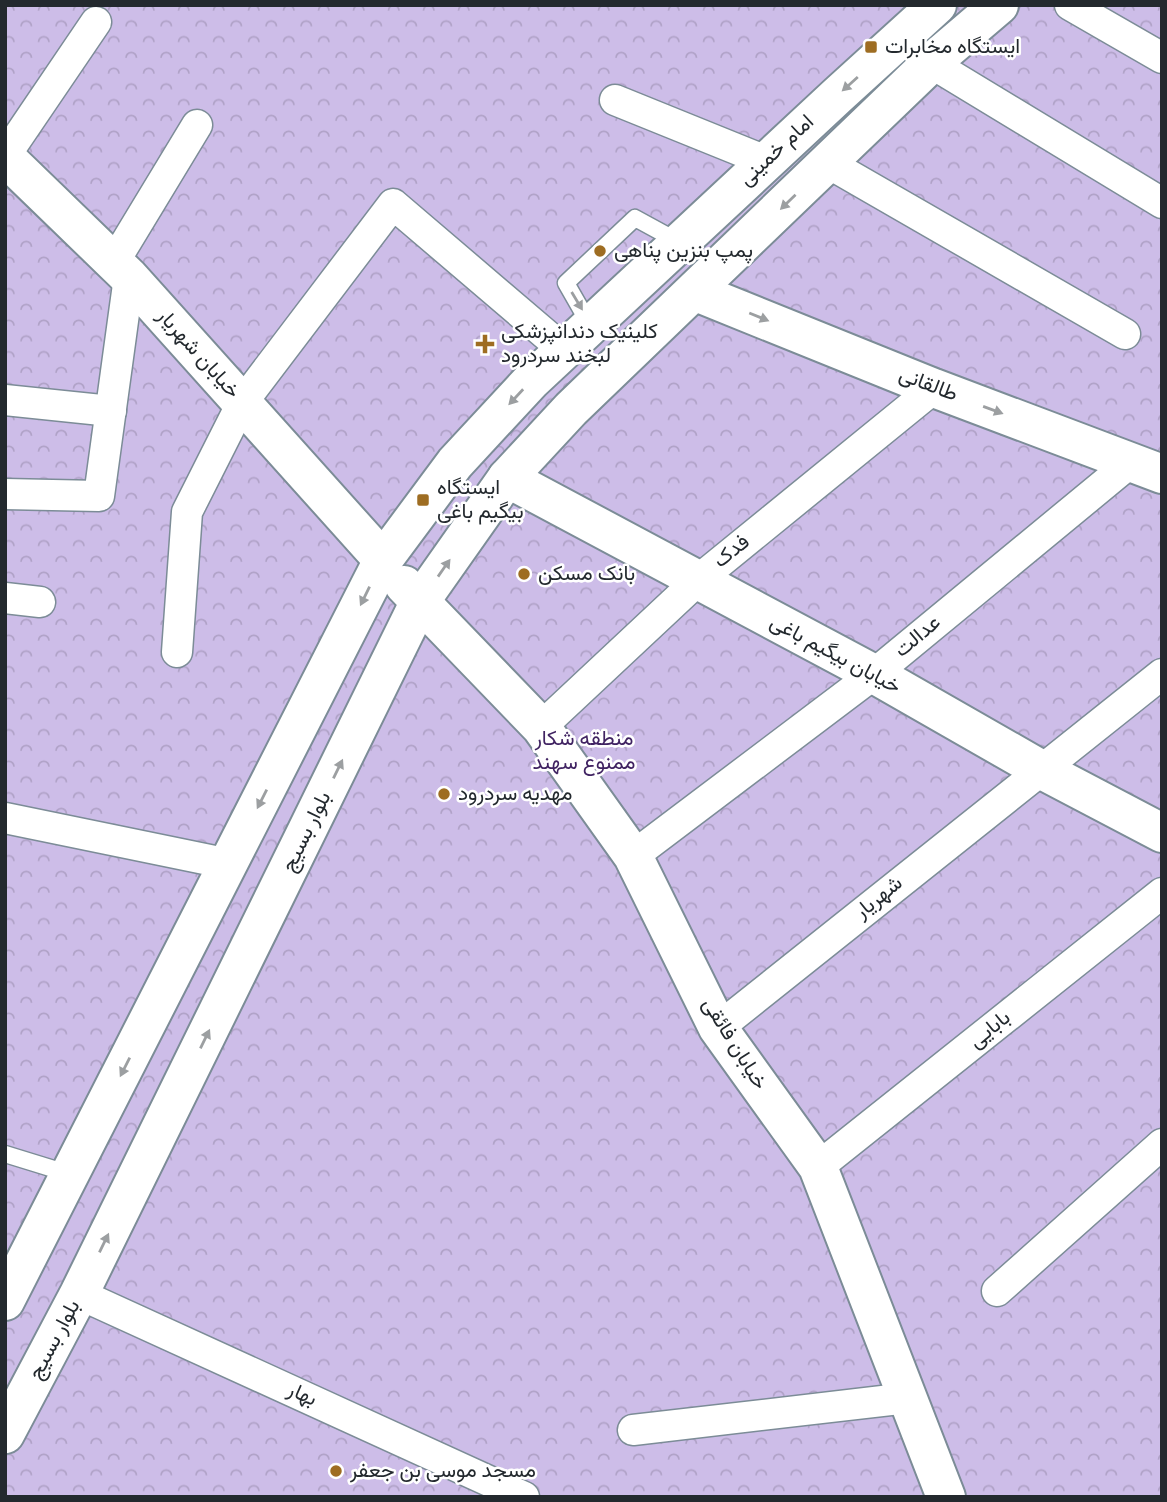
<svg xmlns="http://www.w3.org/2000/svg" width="1167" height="1502" font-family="Overpass,Vazirmatn,sans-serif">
	<defs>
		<pattern id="park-crowns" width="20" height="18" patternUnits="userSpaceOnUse" patternTransform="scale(1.75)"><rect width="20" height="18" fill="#cdbde8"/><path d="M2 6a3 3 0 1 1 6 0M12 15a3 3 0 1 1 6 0" fill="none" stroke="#b0a2c7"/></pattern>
	</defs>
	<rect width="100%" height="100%" fill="#f7fbfd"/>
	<rect fill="url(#park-crowns)" x="5" y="5" width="1157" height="1492"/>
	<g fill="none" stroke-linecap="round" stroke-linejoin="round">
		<g stroke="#7c8c97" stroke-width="19">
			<g id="service">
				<polyline points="590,325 566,283 635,218 679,242"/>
				<polyline points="5,1154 70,1174"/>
			</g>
		</g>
		<g stroke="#7c8c97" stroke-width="33">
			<g id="minor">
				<polyline points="1070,5 1162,58"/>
				<polyline points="931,63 1162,203"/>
				<polyline points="615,100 766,161"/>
				<polyline points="5,156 96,22"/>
				<polyline points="828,163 1125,334"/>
				<polyline points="114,262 197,125"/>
				<polyline points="5,400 111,411"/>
				<polyline points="5,494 99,496 129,277"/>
				<polyline points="5,598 40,602"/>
				<polyline points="177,652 187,512 242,403 393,204 564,350"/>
				<polyline points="541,727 697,581 934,388"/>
				<polyline points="5,818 229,864"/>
				<polyline points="633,856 874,674 1131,462"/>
				<polyline points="718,1028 1162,674"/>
				<polyline points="818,1167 1162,893"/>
				<polyline points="997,1291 1162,1144"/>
				<polyline points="79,1294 524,1497"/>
				<polyline points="633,1430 908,1398"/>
			</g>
		</g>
		<g stroke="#7c8c97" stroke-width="42">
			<g id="tertiary">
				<polyline points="5,157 129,277 383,560"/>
				<polyline points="507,478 874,674 1040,769 1162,833"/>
			</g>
		</g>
		<g stroke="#7c8c97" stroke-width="42">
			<g id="secondary">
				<polyline points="696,292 934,388 1162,474"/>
				<polyline points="404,585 541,727 633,856 718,1028 818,1167 946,1497"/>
				<polyline points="5,1301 383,560 455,463 531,381 838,95 937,5"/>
				<polyline points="5,1434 79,1294 419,603 507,478 571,409 931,63 999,5"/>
			</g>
		</g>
		<use href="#service" stroke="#fff" stroke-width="16"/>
		<use href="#minor" stroke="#fff" stroke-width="30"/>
		<use href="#tertiary" stroke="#fff" stroke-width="38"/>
		<use href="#secondary" stroke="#fff" stroke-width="38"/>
	</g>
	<defs><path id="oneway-solid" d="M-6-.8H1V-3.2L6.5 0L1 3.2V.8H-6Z" transform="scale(1.75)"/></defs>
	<g fill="#9c9fa1">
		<use href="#oneway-solid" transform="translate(850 84) rotate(138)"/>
		<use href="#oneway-solid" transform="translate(788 202) rotate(136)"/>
		<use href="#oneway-solid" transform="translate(577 301) rotate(59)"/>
		<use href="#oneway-solid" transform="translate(759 317) rotate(22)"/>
		<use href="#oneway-solid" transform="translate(516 397) rotate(133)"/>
		<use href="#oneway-solid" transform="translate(993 410) rotate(20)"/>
		<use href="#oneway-solid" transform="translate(444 568) rotate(-55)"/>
		<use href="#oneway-solid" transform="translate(365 596) rotate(116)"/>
		<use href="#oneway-solid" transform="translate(338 769) rotate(-64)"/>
		<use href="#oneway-solid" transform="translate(262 799) rotate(117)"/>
		<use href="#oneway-solid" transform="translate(205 1039) rotate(-64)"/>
		<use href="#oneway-solid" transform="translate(125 1067) rotate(117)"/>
		<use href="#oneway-solid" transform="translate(104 1243) rotate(-64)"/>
	</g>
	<g fill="#9e6d22" stroke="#fff" stroke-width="2.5">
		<rect x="864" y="40" width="14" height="14" rx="3.5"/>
		<circle cx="600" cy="251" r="7"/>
		<path d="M481.5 333.5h7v7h7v7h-7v7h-7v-7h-7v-7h7z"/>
		<rect x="416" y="493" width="14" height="14" rx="3.5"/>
		<circle cx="524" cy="574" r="7"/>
		<circle cx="444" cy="794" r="7"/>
		<circle cx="336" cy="1471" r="7"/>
	</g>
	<g text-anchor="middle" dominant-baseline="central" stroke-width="5" stroke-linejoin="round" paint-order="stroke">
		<g font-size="21" fill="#23292e" stroke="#fff" text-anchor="start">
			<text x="885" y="47">ایستگاه مخابرات</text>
			<text x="614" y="251">پمپ بنزین پناهی</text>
			<text x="501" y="332">کلینیک دندانپزشکی<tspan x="501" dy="24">لبخند سردرود</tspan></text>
			<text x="437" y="488">ایستگاه<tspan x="437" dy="24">بیگیم باغی</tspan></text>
			<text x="538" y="574">بانک مسکن</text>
			<text x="458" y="794">مهدیه سردرود</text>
			<text x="350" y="1471">مسجد موسی بن جعفر</text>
		</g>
		<g font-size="21" fill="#23292e" stroke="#fff">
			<text transform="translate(777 151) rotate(-43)">امام خمینی</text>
			<text transform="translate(198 354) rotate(48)">خیابان شهریار</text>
			<text transform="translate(928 385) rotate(21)">طالقانی</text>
			<text transform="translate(732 552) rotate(-39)">فدک</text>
			<text transform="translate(918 637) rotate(-40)">عدالت</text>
			<text transform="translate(835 655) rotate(28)">خیابان بیگیم باغی</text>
			<text transform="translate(307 832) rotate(-64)">بلوار بسیج</text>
			<text transform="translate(879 898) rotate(-39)">شهریار</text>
			<text transform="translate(990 1030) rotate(-39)">بابایی</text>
			<text transform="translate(734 1044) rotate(58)">خیابان فائقی</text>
			<text transform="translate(55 1340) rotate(-62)">بلوار بسیج</text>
			<text transform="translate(302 1395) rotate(24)">بهار</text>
		</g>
		<g font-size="21" fill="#402362" stroke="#fff">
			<text x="584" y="739">منطقه شکار<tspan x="584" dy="24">ممنوع سهند</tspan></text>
		</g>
	</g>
	<rect width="1167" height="1502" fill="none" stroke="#23292e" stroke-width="14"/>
</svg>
